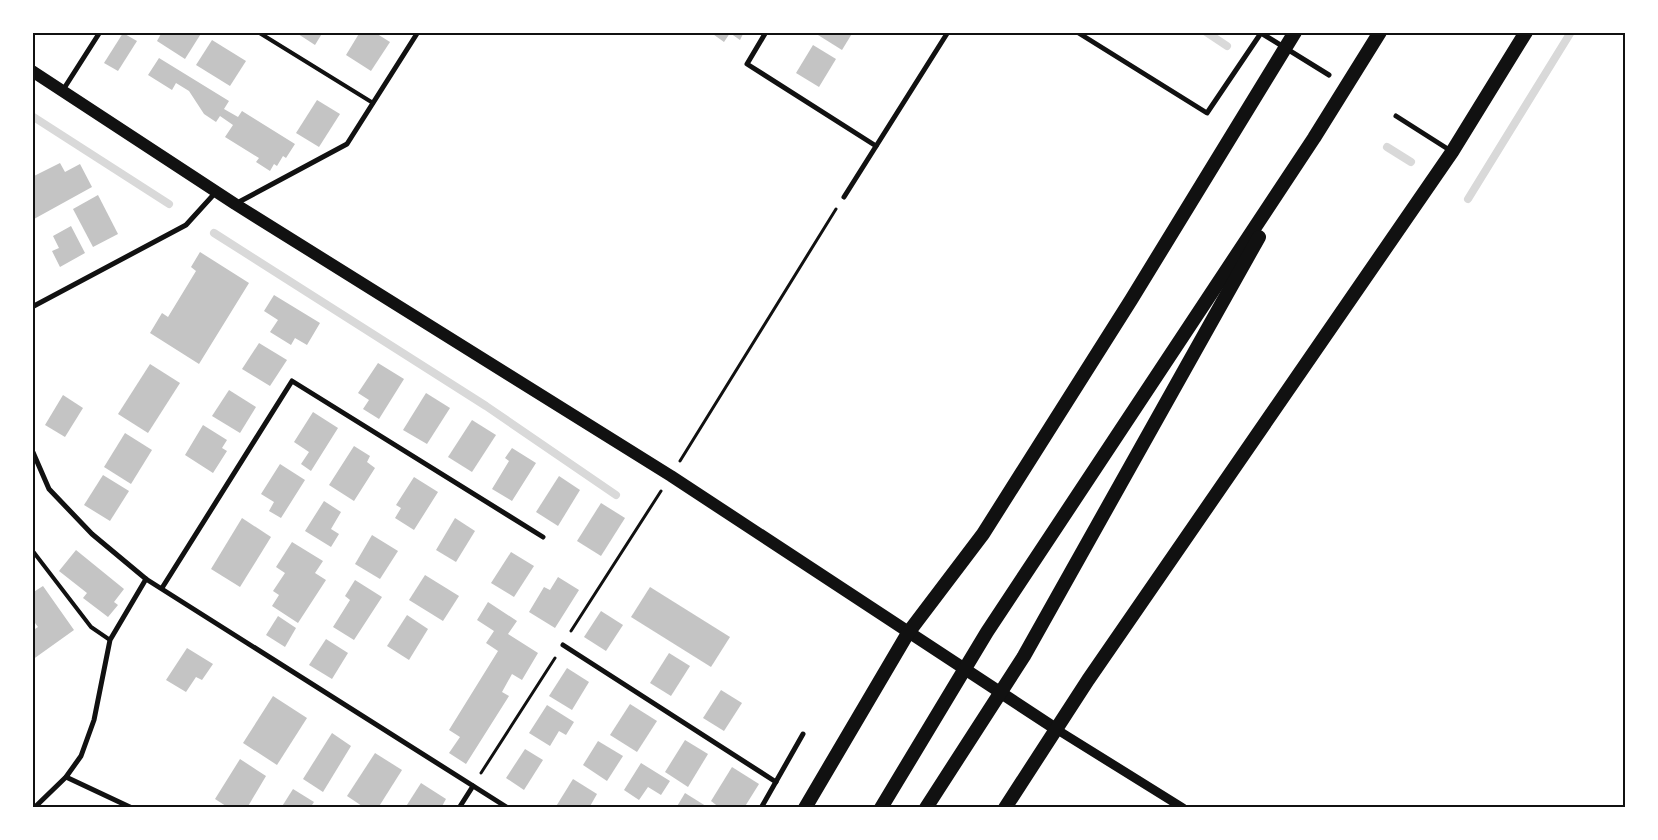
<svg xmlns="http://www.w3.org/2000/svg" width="1658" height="840" font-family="Quicksand,sans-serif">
	<rect width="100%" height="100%" fill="#fff"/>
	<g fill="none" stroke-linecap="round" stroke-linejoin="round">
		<g stroke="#d9d9d9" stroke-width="8">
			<polyline points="1206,32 1227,46"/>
			<polyline points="32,116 169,204"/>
			<polyline points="1387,147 1411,162"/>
			<polyline points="1468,199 1571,32"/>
			<polyline points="214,233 486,406 616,495"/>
		</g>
	</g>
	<g fill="#c4c4c4">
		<polygon points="162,32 202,32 185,59 157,41"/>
		<polygon points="295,32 323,32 315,45"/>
		<polygon points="360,32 374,32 390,42 371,71 346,55"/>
		<polygon points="710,32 744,32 740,40 730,33 724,42"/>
		<polygon points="820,32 853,32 842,50 818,35"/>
		<polygon points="123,33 137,41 118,71 104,63"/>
		<polygon points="212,40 246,61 230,86 196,65"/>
		<polygon points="813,45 836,59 819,87 796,73"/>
		<polygon points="159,58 229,101 224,109 238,117 242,111 295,144 286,158 283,156 277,166 274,164 270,171 256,162 259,158 225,137 233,125 220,116 216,122 204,114 189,91 176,83 172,90 148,75"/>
		<polygon points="317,100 340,114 319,147 296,133"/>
		<polygon points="60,163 65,172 80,164 92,187 34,219 32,177"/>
		<polygon points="98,195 118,234 93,247 73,209"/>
		<polygon points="71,226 85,253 60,267 52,251 59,248 53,236"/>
		<polygon points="200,252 249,283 199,364 150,333 162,313 168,317 196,271 191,267"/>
		<polygon points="274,295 320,323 307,345 295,338 291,345 270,332 278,320 264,311"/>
		<polygon points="259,343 287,360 270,386 242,369"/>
		<polygon points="378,363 404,379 379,419 363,409 369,400 358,393"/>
		<polygon points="150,364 180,383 148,433 118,414"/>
		<polygon points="229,390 256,407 240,433 212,416"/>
		<polygon points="426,393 450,408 427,444 403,430"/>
		<polygon points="63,395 83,408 65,437 45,425"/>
		<polygon points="313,412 338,428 311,471 301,464 309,452 294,442"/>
		<polygon points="472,420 496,435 472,472 448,457"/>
		<polygon points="203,425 227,440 222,448 227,451 213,473 185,455"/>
		<polygon points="125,433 152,450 131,484 104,467"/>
		<polygon points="354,446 370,456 367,462 375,468 354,501 329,485"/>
		<polygon points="512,448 536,463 512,501 492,489 509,461 505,458"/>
		<polygon points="280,464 305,480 281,518 269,511 274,502 261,494"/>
		<polygon points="103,475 129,491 110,521 84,505"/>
		<polygon points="559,476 580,490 558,526 536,512"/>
		<polygon points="414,477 438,492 414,530 395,518 401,508 396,505"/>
		<polygon points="324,501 341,512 331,529 339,534 331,547 305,531"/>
		<polygon points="601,503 625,518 601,556 577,541"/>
		<polygon points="242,518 271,537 240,587 211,569"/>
		<polygon points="455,518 475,531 456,562 436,550"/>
		<polygon points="372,535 398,551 380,579 355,564"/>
		<polygon points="292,542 323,561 315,573 326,580 298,623 272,606 279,595 273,591 285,573 276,567"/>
		<polygon points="76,550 124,589 114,602 118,605 108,617 83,598 87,593 59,571"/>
		<polygon points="511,552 534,566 514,597 491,583"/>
		<polygon points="425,575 459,596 443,621 409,600"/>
		<polygon points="558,577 579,590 555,628 529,612 544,587 550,590"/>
		<polygon points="355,580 382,597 354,640 333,627 350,600 345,596"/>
		<polygon points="43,586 74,630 32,660 32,631 38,627 32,619 32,593"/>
		<polygon points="650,587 730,637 711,667 631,617"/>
		<polygon points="488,602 517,621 508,634 538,653 522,680 512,674 502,692 509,696 466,764 449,753 460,737 449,730 498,651 486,643 494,631 477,620"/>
		<polygon points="601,611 623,625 606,651 584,637"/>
		<polygon points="407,615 428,629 409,660 387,646"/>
		<polygon points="278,616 296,628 285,647 266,635"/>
		<polygon points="326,639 348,653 332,679 309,665"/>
		<polygon points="187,648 213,664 202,680 196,677 186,692 166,680"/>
		<polygon points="669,653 690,666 671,696 650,683"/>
		<polygon points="567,668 589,682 572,710 549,696"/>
		<polygon points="721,690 742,703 724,731 703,718"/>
		<polygon points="273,696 307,718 277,765 243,743"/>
		<polygon points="630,704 657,721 637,752 610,735"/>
		<polygon points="547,705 574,722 566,735 559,731 550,746 529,733"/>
		<polygon points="332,733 351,746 323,792 303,779"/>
		<polygon points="685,740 708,754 688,787 665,772"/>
		<polygon points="598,741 623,756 607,781 583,765"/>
		<polygon points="525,749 543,760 524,790 506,778"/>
		<polygon points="375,753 402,770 378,808 365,808 347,796"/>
		<polygon points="240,759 266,776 247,808 229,808 215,799"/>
		<polygon points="641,763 670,781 661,795 648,787 639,800 624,790"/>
		<polygon points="732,767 759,784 744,808 720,808 711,801"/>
		<polygon points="573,779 597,794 589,808 555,808"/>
		<polygon points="421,783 446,799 441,808 405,808"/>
		<polygon points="293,789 314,802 310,808 281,808"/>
		<polygon points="685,793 709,808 676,808"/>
	</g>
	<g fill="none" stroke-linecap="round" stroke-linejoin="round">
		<g stroke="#111" stroke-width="3">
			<polyline points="680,461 836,209"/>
			<polyline points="571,631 661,491"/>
			<polyline points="481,773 555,658"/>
		</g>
		<g stroke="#111" stroke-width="4">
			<polyline points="258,32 373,103"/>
			<polyline points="32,550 91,627 110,640"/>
		</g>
		<g stroke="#111" stroke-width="5">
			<polyline points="766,32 747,64 876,146"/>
			<polyline points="1077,32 1207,113 1261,33 1329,75"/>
			<polyline points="63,90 100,32"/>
			<polyline points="1396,116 1451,151"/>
			<polyline points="844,197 948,32"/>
			<polyline points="237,203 347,144 418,32"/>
			<polyline points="32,307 186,225 216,192"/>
			<polyline points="32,450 49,489 92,534 146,579 508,808"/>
			<polyline points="162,588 292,381 543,537"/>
			<polyline points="563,645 776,782"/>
			<polyline points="66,777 132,808"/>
			<polyline points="34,808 66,777 81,756 94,720 110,640 146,579"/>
			<polyline points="459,808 473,786"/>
			<polyline points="761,808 803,734"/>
		</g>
		<polyline stroke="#111" stroke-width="9" points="1056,729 1183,808"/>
		<polyline stroke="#111" stroke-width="12" points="32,71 235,204 671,476 1056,729"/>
		<g stroke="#111" stroke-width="14">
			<polyline points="805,808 908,633 983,534 1131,300 1295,32"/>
			<polyline points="881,808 987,632 1314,138 1380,32"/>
			<polyline points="926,808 1024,656 1259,237"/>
			<polyline points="1005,808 1088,680 1452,152 1526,32"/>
		</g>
	</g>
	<rect width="1658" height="840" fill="none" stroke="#ffffff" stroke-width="68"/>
	<rect x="34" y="34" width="1590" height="772" fill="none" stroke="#111" stroke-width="2"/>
</svg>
